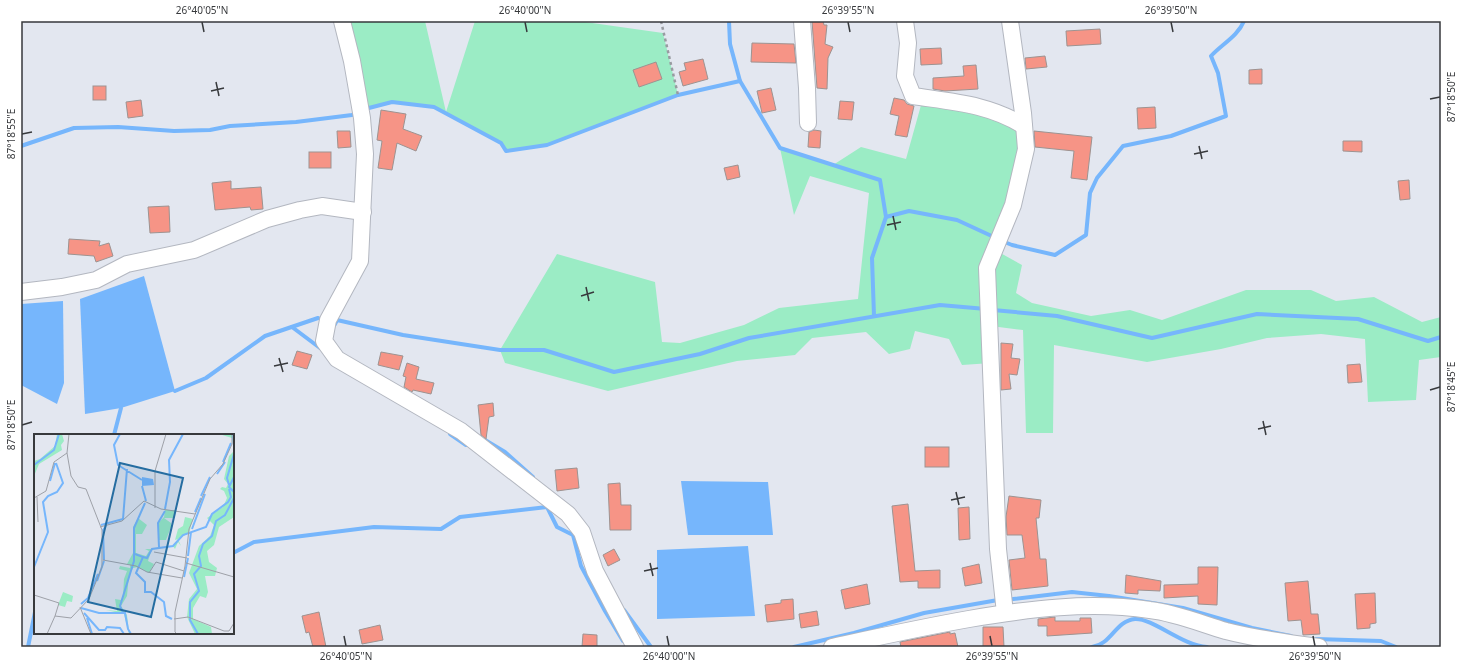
<svg xmlns="http://www.w3.org/2000/svg" width="1462" height="668" font-family="'Noto Sans',sans-serif">
	<rect width="100%" height="100%" fill="#e3e7f0"/>
	<g fill="#9becc5">
		<polygon points="342,21 425,21 446,112 475,21 578,21 663,33 678,95 547,145 506,151 501,143 434,107 392,102 364,110"/>
		<polygon points="923,98 1024,126 995,250 1022,265 1016,293 1032,303 1091,316 1130,310 1162,320 1246,290 1311,290 1336,301 1374,297 1422,322 1441,317 1441,357 1419,360 1416,400 1368,402 1365,339 1321,334 1267,338 1221,349 1147,362 1054,345 1053,433 1026,433 1023,330 991,326 991,363 962,365 949,339 915,331 910,349 889,354 866,332 812,338 795,355 737,361 608,391 505,363 500,350 557,254 655,282 662,342 680,343 744,325 779,308 858,299 869,193 810,176 794,215 780,148 833,165 861,147 906,159"/>
	</g>
	<g fill="#76b6fc">
		<polygon points="144,276 175,391 121,408 85,414 80,299"/>
		<polygon points="63,301 64,383 57,404 21,385 21,304"/>
		<polygon points="681,481 768,482 773,535 688,535"/>
		<polygon points="748,546 755,616 657,619 657,550"/>
	</g>
	<g fill="none" stroke-linecap="round" stroke-linejoin="round">
		<g stroke="#76b6fc" stroke-width="4">
			<polyline points="729,21 730,44 740,81 780,148 880,180 886,217"/>
			<polyline points="365,109 392,102 434,107 501,143 506,151 547,145 678,95 740,81"/>
			<polyline points="21,146 74,128 118,127 174,131 210,130 230,126 296,122 352,115 358,112"/>
			<path d="M 1002,241 L 1012,245 L 1055,255 L 1086,235 L 1090,193 L 1097,178 L 1123,146 L 1171,136 L 1226,116 L 1218,73 L 1211,56 C 1222,44 1238,36 1244,21"/>
			<polyline points="993,310 1057,316 1152,338 1257,314 1358,319 1428,341 1441,337"/>
			<polyline points="874,316 872,258 886,217 909,211 957,220 996,238"/>
			<polyline points="335,324 337,320 403,335 500,350 544,350 614,372 700,354 749,338 940,305 986,309"/>
			<polyline points="292,327 320,348"/>
			<polyline points="175,391 206,378 265,336 318,318"/>
			<polyline points="450,434 466,445"/>
			<polyline points="114,435 121,408"/>
			<polyline points="485,440 505,452 533,477"/>
			<polyline points="233,553 254,542 374,527 441,529 460,517 547,507 557,527 573,535 581,566 605,611 623,641"/>
			<polyline points="1013,599 1072,592 1109,596 1183,608 1252,628 1291,636"/>
			<polyline points="624,610 651,647"/>
			<polyline points="1316,639 1381,641 1396,647"/>
			<polyline points="28,647 35,612"/>
			<polyline points="794,647 854,633 924,613 998,600"/>
			<path d="M 1092,647 C 1112,644 1115,621 1135,619 C 1153,618 1183,646 1207,647"/>
		</g>
	</g>
	<g fill="#f69486" stroke="#9d9391">
		<polygon points="812,21 823,21 824,25 827,25 825,44 833,47 828,58 827,89 817,88"/>
		<polygon points="1100,29 1101,44 1067,46 1066,31"/>
		<polygon points="752,43 794,44 796,63 751,62"/>
		<polygon points="941,48 942,64 921,65 920,49"/>
		<polygon points="1045,56 1047,67 1026,69 1025,58"/>
		<polygon points="703,59 708,79 683,86 679,72 686,70 684,63"/>
		<polygon points="656,62 662,79 639,87 633,70"/>
		<polygon points="976,65 978,89 945,91 933,89 933,78 964,76 963,66"/>
		<polygon points="1262,69 1262,84 1249,84 1249,70"/>
		<rect x="93" y="86" width="13" height="14"/>
		<polygon points="771,88 776,110 762,113 757,91"/>
		<polygon points="894,98 904,100 907,104 914,106 907,137 895,135 899,116 890,114"/>
		<polygon points="141,100 143,116 128,118 126,102"/>
		<polygon points="840,101 854,102 852,120 838,119"/>
		<polygon points="1155,107 1156,128 1138,129 1137,108"/>
		<polygon points="381,110 406,114 403,129 422,136 416,151 397,143 392,170 378,168 382,141 377,140"/>
		<polygon points="814,130 821,131 820,148 808,147 809,132"/>
		<polygon points="337,131 350,131 351,147 338,148"/>
		<polygon points="1034,131 1092,137 1087,180 1071,178 1074,151 1035,147"/>
		<polygon points="1343,141 1362,141 1362,152 1343,151"/>
		<rect x="309" y="152" width="22" height="16"/>
		<polygon points="738,165 740,177 727,180 724,168"/>
		<polygon points="1409,180 1410,199 1400,200 1398,181"/>
		<polygon points="231,181 231,189 261,187 263,209 251,210 250,207 215,210 212,183"/>
		<polygon points="169,206 170,232 150,233 148,207"/>
		<polygon points="69,239 100,241 99,246 109,243 113,256 96,262 94,256 68,254"/>
		<polygon points="1001,343 1013,344 1011,358 1020,359 1017,375 1009,374 1011,389 1001,390"/>
		<polygon points="297,351 312,355 307,369 292,365"/>
		<polygon points="381,352 403,356 399,370 378,365"/>
		<polygon points="407,363 419,367 416,379 434,383 431,394 413,390 412,392 404,387 406,377 403,376"/>
		<polygon points="1360,364 1362,382 1348,383 1347,365"/>
		<polygon points="493,403 494,416 489,417 486,439 481,435 478,405"/>
		<rect x="925" y="447" width="24" height="20"/>
		<polygon points="577,468 579,488 557,491 555,470"/>
		<polygon points="620,483 621,505 631,505 631,530 610,530 608,484"/>
		<polygon points="1009,496 1041,500 1039,518 1036,518 1040,559 1046,559 1048,586 1012,590 1009,560 1025,558 1022,535 1007,535 1006,517"/>
		<polygon points="908,504 915,571 940,570 940,588 918,588 918,581 900,582 892,506"/>
		<polygon points="969,507 970,539 959,540 958,508"/>
		<polygon points="614,549 620,560 608,566 603,555"/>
		<polygon points="979,564 982,583 965,586 962,568"/>
		<polygon points="1198,567 1218,567 1217,605 1198,604 1198,596 1164,598 1164,585 1198,584"/>
		<polygon points="1126,575 1161,581 1160,591 1138,590 1138,594 1125,593"/>
		<polygon points="1308,581 1311,614 1318,614 1320,634 1303,635 1301,620 1288,621 1285,583"/>
		<polygon points="867,584 870,604 845,609 841,590"/>
		<polygon points="1375,593 1376,623 1370,624 1370,628 1357,629 1355,594"/>
		<polygon points="793,599 794,619 767,622 765,605 781,603 781,600"/>
		<polygon points="817,611 819,625 801,628 799,614"/>
		<polygon points="319,612 326,647 313,647 309,632 306,633 302,616"/>
		<polygon points="1055,617 1055,621 1080,621 1080,618 1091,618 1092,633 1047,636 1047,626 1038,626 1038,619"/>
		<polygon points="380,625 383,640 362,644 359,630"/>
		<polygon points="983,627 1003,627 1004,647 983,647"/>
		<polygon points="950,632 950,634 955,633 958,647 901,647 900,642"/>
		<polygon points="583,634 597,635 597,647 582,647"/>
	</g>
	<g fill="none" stroke-linecap="round" stroke-linejoin="round">
		<g stroke="#b3b7c0" stroke-width="18">
			<g id="minor">
				<polyline points="342,21 352,61 362,118 365,154 360,261 328,320 324,341 337,359 461,431 568,514 582,532 595,571 635,647"/>
				<polyline points="802,21 807,88 808,123"/>
				<path d="M 905,21 L 908,43 L 905,76 L 913,96 C 953,102 989,104 1024,126"/>
				<polyline points="21,292 62,287 96,280 127,264 194,250 267,219 300,210 322,206 363,212"/>
				<polyline points="1005,613 998,549 987,268 1013,205 1026,149 1023,113 1010,21"/>
				<path d="M 832,647 C 878,637 923,627 969,619 C 1029,609 1089,601 1150,610 C 1176,613 1202,624 1226,631 C 1257,639 1288,643 1319,647"/>
			</g>
		</g>
		<polyline stroke="#989ba1" stroke-width="2.5" stroke-dasharray="3 3" stroke-linecap="butt" points="661,21 678,95"/>
		<use href="#minor" stroke="#fff" stroke-width="16"/>
	</g>
	<path fill="none" stroke="#37393c" stroke-width="1.5" d="M 202,22 L 204,32M 525,22 L 527,32M 848,22 L 850,32M 1171,22 L 1173,32M 216,82 L 219,96M 211,91 L 224,88M 1430,99 L 1440,97M 22,134 L 32,132M 1199,146 L 1202,159M 1194,154 L 1208,151M 893,216 L 896,230M 887,225 L 901,222M 586,287 L 589,301M 581,296 L 594,292M 279,358 L 283,372M 274,366 L 288,363M 1430,390 L 1440,387M 1263,421 L 1266,435M 22,425 L 32,422M 1258,429 L 1271,426M 956,492 L 959,505M 951,500 L 965,497M 650,563 L 653,576M 644,571 L 658,568M 344,636 L 346,646M 667,636 L 669,646M 990,636 L 992,646M 1313,636 L 1315,646"/>
	<g transform="translate(34 434)">
		<rect width="200" height="200" fill="#e3e7f0"/>
		<path d="M 23,0 L 28,0 L 30,7 L 27,11 L 28,16 L 5,30 L 0,42 L 0,27 L 6,25 L 21,12 ZM 185,0 L 200,0 L 200,83 L 185,93 L 180,111 L 173,117 L 175,128 L 183,134 L 181,142 L 171,142 L 174,158 L 172,164 L 166,162 L 159,174 L 159,185 L 177,193 L 178,200 L 161,200 L 153,183 L 155,165 L 163,155 L 155,139 L 165,112 L 176,102 L 180,91 L 173,84 L 189,73 L 193,64 L 190,57 L 186,55 L 188,53 L 192,54 L 194,50 L 190,45 L 195,22 L 200,17 L 198,4 ZM 131,76 L 142,76 L 139,84 L 130,84 L 137,89 L 137,93 L 132,106 L 125,106 L 124,89 L 130,83 ZM 151,83 L 159,85 L 155,99 L 144,105 L 147,112 L 144,108 L 141,115 L 139,112 L 144,105 L 141,106 L 144,95 L 149,92 ZM 104,84 L 113,91 L 108,100 L 102,100 L 102,119 L 112,122 L 115,117 L 111,115 L 118,115 L 114,127 L 120,130 L 115,139 L 104,133 L 99,134 L 95,141 L 93,162 L 87,172 L 93,181 L 95,198 L 98,200 L 95,200 L 90,180 L 72,176 L 83,177 L 81,165 L 87,166 L 89,162 L 90,145 L 93,137 L 85,135 L 86,132 L 96,134 L 96,131 L 93,130 L 99,119 L 99,93 ZM 29,158 L 39,162 L 38,168 L 33,167 L 31,173 L 24,171 Z" fill="#9becc5"/>
		<path d="M 108,43 L 119,45 L 120,51 L 108,52 Z" fill="#76b6fc"/>
		<path fill="none" stroke="#76b6fc" stroke-width="2" d="M 86,0 L 80,11 L 84,31 L 108,46M 199,0 L 200,12M 189,28 L 197,9M 0,31 L 20,16 L 25,0M 183,40 L 191,28M 200,43 L 195,53 L 200,58M 16,47 L 21,29M 195,51 L 193,44 L 200,20M 108,52 L 112,67M 167,62 L 176,43M 131,75 L 136,48 L 135,26 L 149,0M 161,78 L 167,64M 67,91 L 89,85 L 93,35M 158,95 L 171,60M 125,113 L 124,89 L 131,77M 101,120 L 109,123 L 102,139 L 111,148 L 111,158 L 117,158 L 130,168 L 132,182 L 138,185M 154,122 L 157,98M 109,123 L 113,124 L 118,115 L 139,112 L 149,101 L 172,93 L 178,80 L 194,68 L 197,63 L 195,55M 70,126 L 69,96 L 72,92M 0,133 L 14,98 L 9,68 L 14,62 L 23,58 L 29,49 L 22,29M 150,143 L 154,124M 63,147 L 70,127M 47,170 L 54,164 L 64,140M 47,174 L 65,179 L 91,179 L 94,195 L 97,200M 50,179 L 65,196 L 71,196 L 73,193 L 86,194 L 90,200M 89,179 L 86,172 L 100,127 L 100,94 L 111,69M 53,184 L 58,200M 164,200 L 156,186 L 156,168 L 165,157 L 160,140 L 167,132 L 165,122 L 169,110 L 178,102 L 182,87 L 191,81 L 200,64"/>
		<path fill="none" stroke="#9ea1a8" stroke-width="1" d="M 3,63 L 4,88M 0,64 L 12,57 L 20,28 L 33,19M 121,74 L 121,37 L 132,0M 66,93 L 88,87 L 110,67 L 127,75 L 161,80M 120,118 L 153,124M 69,126 L 102,132 L 113,138 L 148,144M 152,129 L 200,143M 115,139 L 122,128 L 150,137M 0,161 L 25,169 L 21,182M 46,173 L 57,200M 140,185 L 154,183 L 190,197 L 195,197 L 200,189M 13,200 L 21,182 L 37,184 L 55,165 L 68,133 L 68,96 L 52,55 L 44,53 L 37,42 L 33,19 L 35,0M 143,200 L 141,198 L 141,178 L 151,132 L 155,95 L 176,45 L 189,30 L 198,10 L 198,0"/>
		<path fill="#256da1" fill-opacity="0.15" stroke="#256da1" stroke-width="2" d="M 86,29 L 149,44 L 117,183 L 54,168 Z"/>
		<rect width="200" height="200" fill="none" stroke="#37393c" stroke-width="2"/>
	</g>
	<rect width="1462" height="668" fill="none" stroke="#ffffff" stroke-width="44"/>
	<rect x="22" y="22" width="1418" height="624" fill="none" stroke="#37393c" stroke-width="1.5"/>
	<g font-size="10" text-anchor="middle" fill="#37393c">
		<text x="202" y="14">26°40'05"N</text>
		<text x="525" y="14">26°40'00"N</text>
		<text x="848" y="14">26°39'55"N</text>
		<text x="1171" y="14">26°39'50"N</text>
		<text transform="translate(1451 97) rotate(-90)" y="4">87°18'50"E</text>
		<text transform="translate(11 134) rotate(-90)" y="4">87°18'55"E</text>
		<text transform="translate(1451 387) rotate(-90)" y="4">87°18'45"E</text>
		<text transform="translate(11 425) rotate(-90)" y="4">87°18'50"E</text>
		<text x="346" y="660">26°40'05"N</text>
		<text x="669" y="660">26°40'00"N</text>
		<text x="992" y="660">26°39'55"N</text>
		<text x="1315" y="660">26°39'50"N</text>
	</g>
</svg>
